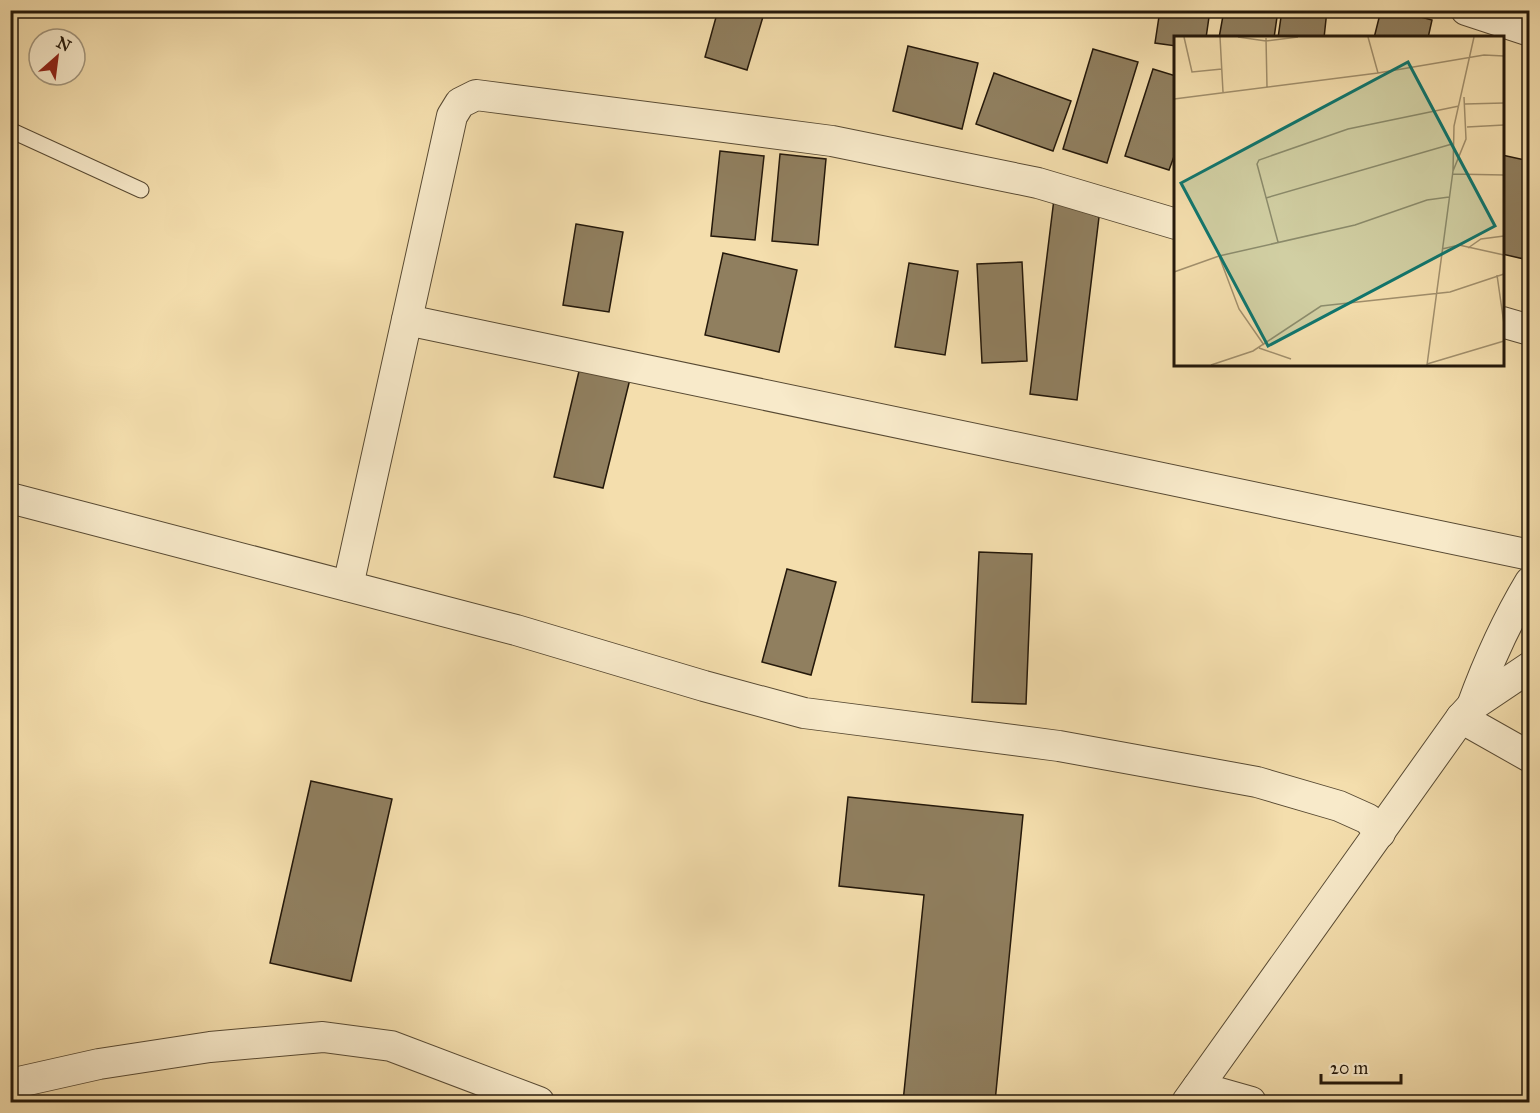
<svg xmlns="http://www.w3.org/2000/svg" width="1540" height="1113" font-family="'IM FELL Great Primer',serif">
	<rect width="100%" height="100%" fill="#f4dead"/>
	<filter id="stains"><feTurbulence type="fractalNoise" baseFrequency=".00333" numOctaves="4"/><feColorMatrix values="0 0 0 0 .2 0 0 0 0 .09 0 0 0 0 .02 0 0 0 .5 -.17"/></filter>
	<radialGradient id="worn" r=".72"><stop offset=".6" stop-color="#630" stop-opacity="0"/><stop offset="1" stop-color="#630" stop-opacity=".3"/></radialGradient>
	<g fill="#907f5f" stroke="#24180a" stroke-width="1.5">
		<polygon points="718,10 765,10 747,70 705,57"/>
		<polygon points="1160,10 1210,10 1206,38 1176,38 1176,46 1155,43"/>
		<polygon points="1224,10 1278,10 1274,38 1219,38"/>
		<polygon points="1282,10 1327,10 1324,38 1278,38"/>
		<polygon points="1381,10 1395,10 1432,20 1428,38 1374,38"/>
		<polygon points="908,46 978,63 962,129 893,111"/>
		<polygon points="1093,49 1138,62 1107,163 1063,149"/>
		<polygon points="1153,69 1176,76 1176,151 1169,170 1125,156"/>
		<polygon points="994,73 1071,101 1053,151 976,124"/>
		<polygon points="720,151 764,156 755,240 711,236"/>
		<polygon points="780,154 826,159 818,245 772,241"/>
		<polygon points="1502,155 1530,161 1530,236 1524,259 1502,254"/>
		<polygon points="1054,199 1099,217 1077,400 1030,394"/>
		<polygon points="576,224 623,232 609,312 563,305"/>
		<polygon points="723,253 797,270 779,352 705,335"/>
		<polygon points="1022,262 1027,361 982,363 977,264"/>
		<polygon points="909,263 958,271 945,355 895,347"/>
		<polygon points="580,367 630,379 603,488 554,477"/>
		<polygon points="979,552 1032,554 1026,704 972,702"/>
		<polygon points="787,569 836,582 811,675 762,662"/>
		<polygon points="311,781 392,799 351,981 270,963"/>
		<polygon points="848,797 1023,815 995,1102 903,1102 924,895 839,886"/>
	</g>
	<g fill="none" stroke-linecap="round" stroke-linejoin="round">
		<g stroke="#584a33" stroke-width="17">
			<polyline id="lane" points="10,130 141,190"/>
		</g>
		<g stroke="#584a33" stroke-width="32">
			<g id="street">
				<polyline points="1466,10 1530,31"/>
				<polyline points="407,320 1530,555"/>
				<polyline points="1502,322 1530,330"/>
				<polyline points="10,498 516,630 704,686 804,713 1059,746 1257,782 1339,806 1368,819 1380,833"/>
				<polyline points="348,586 452,116 460,103 476,95 832,141 1038,183 1176,224"/>
				<path d="M 1472,706 C 1488,662 1506,622 1530,582"/>
				<polyline points="1461,718 1530,757"/>
				<polyline points="10,1084 99,1064 210,1047 323,1037 391,1046 539,1102"/>
				<polyline points="1198,1087 1251,1102"/>
				<polyline points="1187,1102 1461,718 1472,706 1530,667"/>
			</g>
		</g>
		<use href="#lane" stroke="#f8eaca" stroke-width="15"/>
		<use href="#street" stroke="#f8eaca" stroke-width="30"/>
	</g>
	<g transform="translate(1174 36)">
		<rect width="330" height="330" fill="#f4dead"/>
		<path fill="none" stroke="#a18f6c" stroke-width="1.5" d="M 10,1 L 18,36 L 48,33M 46,1 L 49,56M 64,1 L 92,5 L 124,1M 194,1 L 204,37M 92,2 L 93,51M 0,63 L 204,37 L 310,19 L 330,20M 291,68 L 330,67M 293,91 L 330,89M 279,135 L 292,103 L 290,61M 278,138 L 330,139M 92,162 L 278,108M 104,206 L 83,128 L 85,124 L 174,93 L 285,70M 294,212 L 307,203 L 330,200M 268,213 L 285,209 L 330,219M 45,220 L 65,273 L 90,309M 0,236 L 45,220 L 181,189 L 253,164 L 275,161M 323,239 L 330,288M 85,312 L 117,323M 253,328 L 330,305M 37,329 L 79,315 L 147,270 L 276,256 L 330,238M 253,329 L 279,135 L 280,90 L 300,1"/>
		<path fill="#0f766e" fill-opacity="0.15" stroke="#0f766e" stroke-width="3" d="M 234,26 L 321,190 L 94,310 L 7,147 Z"/>
		<rect width="330" height="330" fill="none" stroke="#24180a" stroke-width="3"/>
	</g>
	<rect width="1540" height="1113" fill="none" stroke="#f4dead" stroke-width="36"/>
	<rect x="12" y="12" width="1516" height="1089" fill="none" stroke="#24180a" stroke-width="3"/>
	<rect x="18" y="18" width="1504" height="1077" fill="none" stroke="#24180a" stroke-width="1.5"/>
	<g transform="translate(57 57) rotate(28)"><circle r="28" fill="#f8eaca" stroke="#a3967d" stroke-width="1.5"/>
	<path d="M0-4.5L10 22L0 15L-10 22Z" fill="#8f2418"/>
	<text y="-9" font-size="16" font-weight="bold" text-anchor="middle" fill="#24180a">N</text>
	</g>
	<path d="M1321 1074v9h80v-9" fill="none" stroke="#24180a" stroke-width="3"/>
	<text x="1330" y="1074" font-size="18" fill="#24180a" stroke="#f8eaca" stroke-width="4.5" paint-order="stroke">20 m</text>
	<rect width="100%" height="100%" filter="url(#stains)"/>
	<rect width="100%" height="100%" fill="url(#worn)"/>
</svg>
